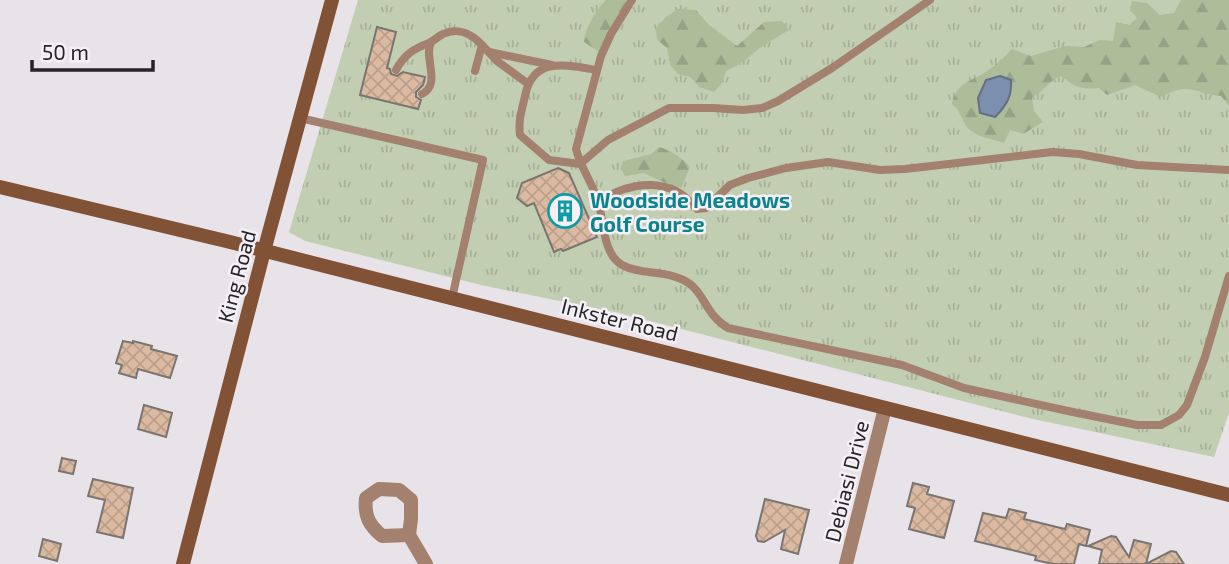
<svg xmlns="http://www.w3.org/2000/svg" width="1229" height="564" font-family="'Exo 2',sans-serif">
	<defs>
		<pattern id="grass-tufts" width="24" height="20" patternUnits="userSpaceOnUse" patternTransform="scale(1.75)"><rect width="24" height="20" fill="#c1ceb1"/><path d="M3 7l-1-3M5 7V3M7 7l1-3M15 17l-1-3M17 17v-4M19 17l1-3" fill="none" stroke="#a6b198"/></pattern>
		<pattern id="forest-firs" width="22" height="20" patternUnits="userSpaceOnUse" patternTransform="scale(1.75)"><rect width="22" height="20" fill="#adbd9a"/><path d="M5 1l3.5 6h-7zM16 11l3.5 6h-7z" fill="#95a285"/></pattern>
		<pattern id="building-cross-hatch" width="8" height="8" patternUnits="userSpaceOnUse" patternTransform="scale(1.75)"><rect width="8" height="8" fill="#dbbaa1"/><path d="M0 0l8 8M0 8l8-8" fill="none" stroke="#bca08a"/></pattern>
	</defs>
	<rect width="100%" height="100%" fill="#e8e3e8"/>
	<polygon fill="url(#grass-tufts)" points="358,0 1229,0 1229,413 1214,457 1033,419 619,313 481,285 305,241 289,232"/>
	<g fill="url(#forest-firs)">
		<path d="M 606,0 L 630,0 L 599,52 L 584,42 C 584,29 597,9 606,0 Z"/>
		<path d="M 1181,0 L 1229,0 L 1229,106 L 1221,96 C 1194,94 1190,81 1161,97 L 1135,85 L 1107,95 L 1099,88 C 1082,90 1075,87 1061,76 C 1048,81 1045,91 1032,97 L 1034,111 L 1043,122 L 1023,134 L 1010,130 L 1004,143 C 992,139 976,137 967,127 C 961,119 961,111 952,104 C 957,81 970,83 987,71 C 996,65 1004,57 1012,49 L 1031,56 L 1065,46 L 1084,47 L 1100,40 L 1113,41 L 1116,22 L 1129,25 L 1137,18 L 1130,10 L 1132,1 L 1147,3 L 1160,15 L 1174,13 Z"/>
		<polygon points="678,9 696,10 708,24 737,46 764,22 782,21 789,30 761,47 742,63 726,71 722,83 714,92 699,87 690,77 678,74 670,65 667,48 657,40 656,28 666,17"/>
		<path d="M 659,147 C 670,150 683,158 690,167 L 682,186 L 676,188 L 644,173 L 625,176 L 621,169 L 623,161 L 651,154 Z"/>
	</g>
	<path fill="#7c8fae" stroke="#626f85" stroke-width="2" d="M 1000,76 L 1011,80 C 1012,96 1007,105 995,117 L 980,113 L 978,98 L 986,80 Z"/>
	<g fill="url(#building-cross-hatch)" stroke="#7b7571" stroke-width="2">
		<polygon points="377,27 396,32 387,68 390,69 391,74 397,76 403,72 425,77 423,85 416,92 416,97 421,100 418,109 360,95"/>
		<polygon points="558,168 569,173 597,237 563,251 561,249 554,252 534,203 527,206 517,198 522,183"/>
		<polygon points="123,341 133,343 133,341 152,346 151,349 177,356 170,378 138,369 136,378 119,373 122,365 116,363"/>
		<polygon points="144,405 172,413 166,437 138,429"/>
		<polygon points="62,458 76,461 73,474 59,471"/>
		<polygon points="93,479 133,488 123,538 97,532 105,500 88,496"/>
		<polygon points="913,483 929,487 927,494 954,501 944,538 909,529 915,508 907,506"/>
		<polygon points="765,499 809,510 798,554 781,549 785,530 764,542 758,541 756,536"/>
		<polygon points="1009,509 1026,513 1024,519 1065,529 1067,524 1090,530 1086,546 1079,544 1074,564 1053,564 1035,560 1036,556 975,541 983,513 1006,518"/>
		<polygon points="1111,536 1116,537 1129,557 1134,540 1151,544 1146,564 1171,551 1176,552 1184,564 1099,564 1102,550 1088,546"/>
		<polygon points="43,539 61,544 57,561 39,556"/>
	</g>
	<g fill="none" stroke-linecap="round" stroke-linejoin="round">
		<g stroke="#a3816e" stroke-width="8">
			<path d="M 632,0 L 611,34 L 601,56 L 576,149 C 581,169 594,185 599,205 C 604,223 603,254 622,265 C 642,276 670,269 690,284 C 705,295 706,315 728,328 L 902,365 L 964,388 L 1068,411 L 1137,425 L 1161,425 L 1179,415 L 1187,405 L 1205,357 L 1229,276"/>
			<polyline points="489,52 552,65"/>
			<path d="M 396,70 C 404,55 413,49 429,43 C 434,41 438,36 443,34 C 458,27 472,34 482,45"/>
			<path d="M 597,70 C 566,65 533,56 525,96 C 522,110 518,120 520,135 L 549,160 L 580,164 L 608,140 L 669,108 L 713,108 L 743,110 L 762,108 L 778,101 L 832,68 L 930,0"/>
			<polyline points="475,71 482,45 497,61 527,83"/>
			<path d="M 422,94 C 442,84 423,58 431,42"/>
			<polyline points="300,118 483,160 452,298"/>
			<path d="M 599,204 C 617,186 653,179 676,191 C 685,195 690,203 697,209 L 706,208 L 730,185 L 748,178 L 786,168 L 828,162 L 880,170 L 905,169 L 1052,152 L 1079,154 L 1137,165 L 1229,170"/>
		</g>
		<g stroke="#a3816e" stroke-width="14">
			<path d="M 409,535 L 382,536 C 369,525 364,516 366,498 L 379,489 L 399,490 L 411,500 L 411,519 L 409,535 L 426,564"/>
			<polyline points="846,564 885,408"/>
		</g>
		<g stroke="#815235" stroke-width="14">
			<polyline points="0,187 226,241 1229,495"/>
			<polyline points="183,564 264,251 332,0"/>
		</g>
	</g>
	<defs>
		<g id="building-ring" transform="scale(1.75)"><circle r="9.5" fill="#f5f0f6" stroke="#0f9aa8" stroke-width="1.5"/><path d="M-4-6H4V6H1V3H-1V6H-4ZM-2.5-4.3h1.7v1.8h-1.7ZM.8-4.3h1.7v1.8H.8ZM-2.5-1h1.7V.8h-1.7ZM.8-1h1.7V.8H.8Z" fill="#0f9aa8"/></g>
	</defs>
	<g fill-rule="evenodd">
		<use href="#building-ring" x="565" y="211"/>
	</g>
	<g text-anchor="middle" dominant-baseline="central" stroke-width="5" stroke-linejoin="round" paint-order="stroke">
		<g font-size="21" font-weight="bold" fill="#0d838f" stroke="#f5f0f6" text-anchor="start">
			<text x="590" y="199">Woodside Meadows<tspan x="590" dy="24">Golf Course</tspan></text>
		</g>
		<g font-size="21" fill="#252426" stroke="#f5f0f6">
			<text transform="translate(236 276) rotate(-75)">King Road</text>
			<text transform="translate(620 319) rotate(14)">Inkster Road</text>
			<text transform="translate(846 481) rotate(-76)">Debiasi Drive</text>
		</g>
	</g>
	<path d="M32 60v10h121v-10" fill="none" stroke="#252426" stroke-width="3.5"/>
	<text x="42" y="60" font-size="21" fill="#252426" stroke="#f5f0f6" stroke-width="5" paint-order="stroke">50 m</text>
</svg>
